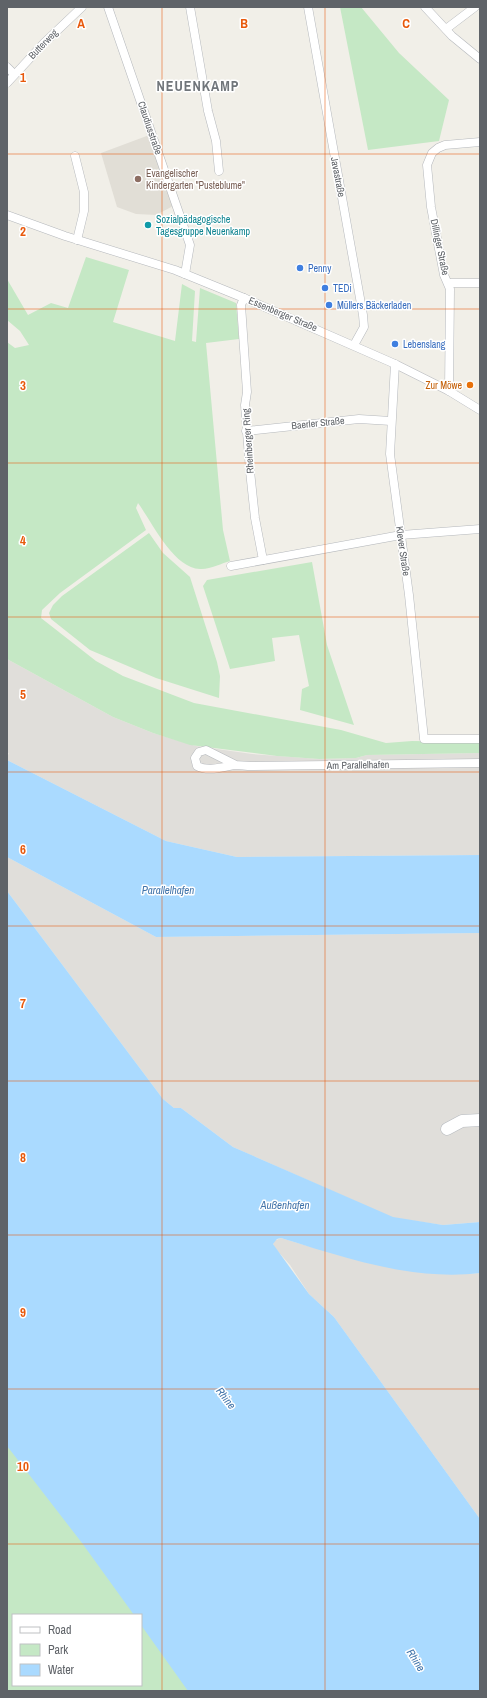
<svg xmlns="http://www.w3.org/2000/svg" width="487" height="1698" font-family="'Archivo Narrow',sans-serif">
	<rect width="100%" height="100%" fill="#f1efe8"/>
	<g fill="#e0deda">
		<polygon points="7,659 113,717 153,733 196,746 252,754 319,759 356,758 367,755 480,753 480,855 237,857 166,841 7,760 7,755 9,754 7,751"/>
		<polygon points="7,857 156,937 480,933 480,1222 443,1225 393,1218 233,1147 181,1108 174,1108 163,1099 7,891"/>
		<polygon points="281,1238 311,1247 468,1274 480,1273 480,1519 334,1317 309,1294 290,1265 275,1248 273,1244 274,1241"/>
	</g>
	<polygon fill="#e1ded6" points="152,134 177,204 156,215 136,214 117,207 101,153"/>
	<g fill="#c5e8c5">
		<polygon points="340,7 361,7 399,53 449,100 439,141 368,150"/>
		<path d="M 86,257 L 129,270 L 113,322 L 175,341 L 182,284 L 195,291 L 192,341 L 196,342 L 200,288 L 236,303 L 239,339 L 206,343 L 223,530 L 230,561 C 222,563 209,570 200,569 C 173,568 152,522 138,503 L 136,508 L 146,530 L 60,593 L 42,610 L 41,618 L 96,661 L 123,676 L 194,703 L 341,730 L 386,743 L 412,741 L 480,742 L 480,753 L 367,755 L 356,758 L 319,759 L 277,756 L 190,745 L 153,733 L 113,717 L 7,659 L 7,342 L 15,348 L 29,345 L 20,331 L 7,320 L 7,279 L 28,315 L 51,303 L 68,308 Z"/>
		<polygon points="149,533 163,553 190,577 217,662 220,676 219,698 156,678 90,650 51,619 49,613 53,605 62,596"/>
		<polygon points="312,562 327,645 354,725 300,710 302,689 309,686 299,635 272,638 275,661 230,669 203,586 207,580"/>
		<polygon points="7,1429 141,1615 13,1615 13,1685 141,1685 141,1616 195,1691 7,1691"/>
	</g>
	<g fill="#aadaff">
		<polygon points="7,760 166,841 237,857 480,855 480,933 156,937 7,857"/>
		<path d="M 7,891 L 163,1099 L 174,1108 L 181,1108 L 233,1147 L 393,1217 L 443,1225 L 480,1222 L 480,1273 C 412,1281 346,1258 281,1238 L 277,1239 L 273,1244 L 309,1294 L 334,1317 L 480,1519 L 480,1691 L 188,1691 L 141,1625 L 141,1615 L 134,1615 L 82,1543 L 7,1446 Z"/>
	</g>
	<g fill="none" stroke-linecap="round" stroke-linejoin="round">
		<g stroke="#b5b8bc" stroke-width="9">
			<g id="street">
				<polyline points="108,7 190,245 185,274"/>
				<polyline points="190,7 208,111 216,141 219,171"/>
				<polyline points="308,7 363,315 364,327 354,345"/>
				<polyline points="425,7 452,36 480,59"/>
				<polyline points="446,29 475,7"/>
				<polyline points="7,67 14,74"/>
				<polyline points="7,83 44,43 82,7"/>
				<polyline points="75,156 84,192 84,211 77,240"/>
				<polyline points="7,215 65,236 175,270 244,298 395,364 449,391 480,410"/>
				<polyline points="449,283 480,283"/>
				<polyline points="244,298 241,305 247,392 245,405 250,471 255,518 263,560"/>
				<polyline points="395,364 390,454 409,595 424,739 480,739"/>
				<polyline points="449,391 450,289 444,275 431,207 427,165 432,153 438,148 445,145 480,142"/>
				<polyline points="246,431 359,419 391,421"/>
				<polyline points="231,566 401,535 480,529"/>
				<path d="M 236,765 L 206,750 L 199,752 L 195,758 L 197,766 C 208,772 222,767 235,765 C 240,765 246,766 251,766 L 480,763"/>
			</g>
		</g>
		<g stroke="#b6babf" stroke-width="13">
			<polyline id="secondary" points="447,1129 462,1121 480,1120"/>
		</g>
		<use href="#street" stroke="#fff" stroke-width="8"/>
		<use href="#secondary" stroke="#fff" stroke-width="12"/>
	</g>
	<path fill="none" stroke="#e8590c" stroke-width="1" stroke-opacity="0.55" d="M 162,7 L 162,1691M 325,7 L 325,1691M 7,154 L 480,154M 7,309 L 480,309M 7,463 L 480,463M 7,617 L 480,617M 7,772 L 480,772M 7,926 L 480,926M 7,1081 L 480,1081M 7,1235 L 480,1235M 7,1389 L 480,1389M 7,1544 L 480,1544"/>
	<circle fill="#8d6e63" stroke="#fff" stroke-width="1.5" cx="138" cy="179" r="4"/>
	<circle fill="#0f9aa8" stroke="#fff" stroke-width="1.5" cx="148" cy="225" r="4"/>
	<g fill="#3f7fe0" stroke="#fff" stroke-width="1.5">
		<circle cx="300" cy="268" r="4"/>
		<circle cx="325" cy="288" r="4"/>
		<circle cx="329" cy="305" r="4"/>
		<circle cx="395" cy="344" r="4"/>
	</g>
	<circle fill="#e8710a" stroke="#fff" stroke-width="1.5" cx="470" cy="385" r="4"/>
	<g text-anchor="middle" dominant-baseline="central" stroke-width="3" stroke-linejoin="round" paint-order="stroke">
		<g font-size="10" fill="#5f6368" stroke="#fff">
			<text transform="translate(43 44) rotate(-46)">Butterweg</text>
			<text transform="translate(150 128) rotate(71)">Claudiusstraße</text>
			<text transform="translate(338 177) rotate(79)">Javastraße</text>
			<text transform="translate(440 247) rotate(78)">Dillinger Straße</text>
			<text transform="translate(283 314) rotate(23)">Essenberger Straße</text>
			<text transform="translate(318 423) rotate(-6)">Baerler Straße</text>
			<text transform="translate(248 441) rotate(-94)">Rheinberger Ring</text>
			<text transform="translate(403 551) rotate(82)">Klever Straße</text>
			<text transform="translate(358 765) rotate(-1)">Am Parallelhafen</text>
		</g>
		<g font-size="10" fill="#785e54" stroke="#fff" text-anchor="start">
			<text x="146" y="173">Evangelischer<tspan x="146" dy="12">Kindergarten "Pusteblume"</tspan></text>
		</g>
		<g font-size="10" fill="#0d838f" stroke="#fff" text-anchor="start">
			<text x="156" y="219">Sozialpädagogische<tspan x="156" dy="12">Tagesgruppe Neuenkamp</tspan></text>
		</g>
		<g font-size="10" fill="#366cbe" stroke="#fff" text-anchor="start">
			<text x="308" y="268">Penny</text>
			<text x="333" y="288">TEDi</text>
			<text x="337" y="305">Müllers Bäckerladen</text>
			<text x="403" y="344">Lebenslang</text>
		</g>
		<g font-size="10" fill="#c56008" stroke="#fff" text-anchor="end">
			<text x="462" y="385">Zur Möwe</text>
		</g>
		<g font-size="11" font-style="italic" fill="#4174aa" stroke="#fff">
			<text x="168" y="890">Parallelhafen</text>
			<text x="285" y="1205">Außenhafen</text>
			<text transform="translate(226 1398) rotate(52)">Rhine</text>
			<text transform="translate(416 1660) rotate(58)">Rhine</text>
		</g>
		<g font-size="14" font-weight="bold" letter-spacing="1" fill="#70757a" stroke="#fff">
			<text x="198" y="86">NEUENKAMP</text>
		</g>
	</g>
	<g font-size="13" text-anchor="middle" font-weight="bold" fill="#e8590c" stroke="#fff" stroke-width="3" stroke-linejoin="round" paint-order="stroke">
		<text x="81" y="28">A</text>
		<text x="244" y="28">B</text>
		<text x="406" y="28">C</text>
		<text x="23" y="82">1</text>
		<text x="23" y="236">2</text>
		<text x="23" y="390">3</text>
		<text x="23" y="545">4</text>
		<text x="23" y="699">5</text>
		<text x="23" y="854">6</text>
		<text x="23" y="1008">7</text>
		<text x="23" y="1162">8</text>
		<text x="23" y="1317">9</text>
		<text x="23" y="1471">10</text>
	</g>
	<rect width="487" height="1698" fill="none" stroke="#5f6368" stroke-width="16"/>
	<rect x="12" y="1614" width="130" height="72" fill="#ffffff" stroke="#bfc1c3"/>
	<rect x="20" y="1627" width="20" height="6" fill="#ffffff" stroke="#bfc1c3"/>
	<text x="48" y="1634" font-size="12" fill="#5f6368">Road</text>
	<rect x="20" y="1644" width="20" height="12" fill="#c5e8c5" stroke="#bfc1c3"/>
	<text x="48" y="1654" font-size="12" fill="#5f6368">Park</text>
	<rect x="20" y="1664" width="20" height="12" fill="#aadaff" stroke="#bfc1c3"/>
	<text x="48" y="1674" font-size="12" fill="#5f6368">Water</text>
</svg>
